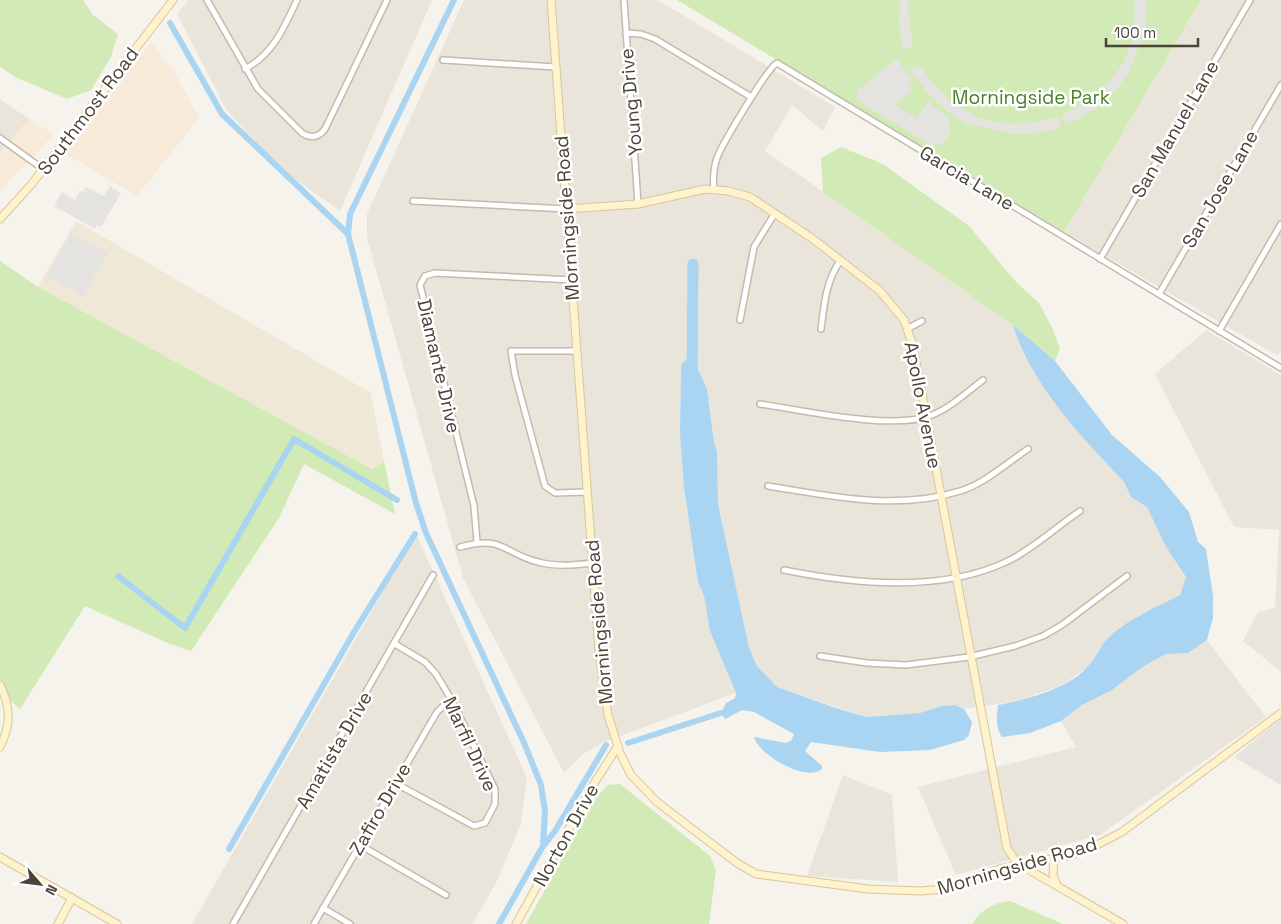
<svg xmlns="http://www.w3.org/2000/svg" width="1281" height="924" font-family="'Space Grotesk',sans-serif">
	<rect width="100%" height="100%" fill="#f6f3ec"/>
	<g fill="#eae5da">
		<polygon points="188,0 432,0 340,211 278,167 226,109 177,14"/>
		<polygon points="464,0 658,0 835,107 823,131 792,105 765,151 1013,325 1030,363 1048,393 1124,482 1131,497 1147,507 1166,547 1186,577 1180,595 1134,618 1107,639 1087,668 1060,686 1017,701 964,709 955,705 942,706 920,713 866,717 777,687 757,666 749,648 718,504 717,451 714,443 707,389 694,358 684,361 681,365 680,413 686,507 691,526 698,582 704,596 710,631 736,693 604,742 583,754 564,773 463,578 367,238 367,214"/>
		<polygon points="1201,0 1281,0 1281,351 1278,356 1064,232"/>
		<polygon points="0,99 29,119 0,152"/>
		<polygon points="1206,330 1281,375 1281,672 1243,641 1258,612 1275,608 1279,530 1234,527 1155,374"/>
		<polygon points="416,534 527,778 521,823 497,881 472,924 192,924"/>
		<polygon points="1207,640 1266,717 1100,835 956,875 918,787 1076,747 1061,721 1082,705 1112,690 1144,666 1166,654 1188,653"/>
		<polygon points="843,775 892,795 898,882 807,876"/>
	</g>
	<g fill="#f7ead8">
		<polygon points="151,42 176,75 199,118 137,196 66,154"/>
		<polygon points="29,119 54,134 0,191 0,152"/>
	</g>
	<polygon fill="#e6e2dd" points="1281,719 1281,785 1234,757"/>
	<polygon fill="#efe8d6" points="76,221 371,393 384,461 372,469 38,287"/>
	<g fill="#d2eab5">
		<polygon points="0,0 83,0 93,15 118,34 111,57 91,90 67,99 15,77 0,67"/>
		<polygon points="677,0 1201,0 1064,232"/>
		<polygon points="841,147 883,164 969,226 1016,282 1039,303 1052,327 1060,349 1055,361 1013,325 823,192 821,158"/>
		<polygon points="0,261 38,287 372,469 384,461 395,514 304,464 279,518 191,651 165,642 85,606 20,709 0,692"/>
		<polygon points="620,784 710,856 716,870 709,924 526,924 594,801 607,785"/>
		<path d="M 1010,901 L 1063,924 L 972,924 C 981,909 994,903 1010,901 Z"/>
	</g>
	<g fill="#e5e3e0">
		<polygon points="900,0 909,0 908,11 913,46 902,49 899,21"/>
		<polygon points="1135,0 1147,0 1145,30 1129,73 1119,86 1094,110 1066,125 1062,116 1102,90 1123,64 1133,38"/>
		<polygon points="897,58 913,82 908,85 913,89 895,105 917,118 928,101 950,119 948,129 951,131 942,146 937,143 933,147 856,100 858,95 856,92"/>
		<polygon points="919,66 950,101 979,118 1006,124 1029,123 1058,117 1060,128 1044,132 1015,134 971,125 956,118 930,96 910,70"/>
		<polygon points="110,186 121,193 101,227 97,225 95,229 54,206 62,192 75,200 80,191 83,192 86,187 104,196"/>
		<polygon points="71,232 108,253 83,297 47,276"/>
	</g>
	<g fill="#a9d4f2">
		<path d="M 1013,325 L 1055,361 L 1112,435 L 1160,477 L 1189,512 L 1198,542 L 1206,549 L 1213,596 L 1213,618 L 1207,640 L 1188,653 L 1166,654 L 1144,666 L 1112,690 L 1082,705 L 1061,721 L 1030,733 L 1002,737 C 995,727 997,716 998,705 C 1025,700 1071,688 1088,666 C 1096,658 1100,646 1108,638 C 1129,618 1155,608 1180,595 L 1186,577 L 1166,547 L 1147,507 L 1131,497 L 1124,482 C 1082,437 1031,385 1013,325 Z"/>
		<path d="M 693,358 L 707,389 L 714,443 L 717,451 L 718,504 L 749,648 L 757,666 L 777,687 L 836,708 L 866,717 L 920,713 L 942,706 L 955,705 L 964,709 L 972,722 L 969,735 L 964,740 L 930,750 L 880,752 L 811,742 L 805,751 L 822,766 L 822,769 C 806,783 758,754 754,737 L 786,743 L 791,741 L 794,734 L 754,712 L 742,710 L 725,719 L 721,713 L 726,703 L 735,698 L 736,693 L 710,631 L 704,596 L 698,582 L 684,487 L 680,433 L 681,365 L 684,361 Z"/>
	</g>
	<g fill="none" stroke-linecap="round" stroke-linejoin="round">
		<g stroke="#a9d4f2" stroke-width="6">
			<polyline points="454,0 350,214 348,234 416,503 426,533 525,745 541,785 545,812 543,846 499,924"/>
			<polyline points="170,23 222,114 348,234"/>
			<polyline points="118,576 185,628 294,439 397,500"/>
			<polyline points="628,743 721,713"/>
			<polyline points="545,844 555,831 606,745"/>
			<polyline points="229,849 354,632 415,534"/>
		</g>
		<polyline stroke="#a9d4f2" stroke-width="11" points="692,373 693,264"/>
		<g stroke="#c2bbae" stroke-width="8">
			<g id="street">
				<path d="M 207,0 L 258,89 L 302,133 C 311,139 319,137 325,129 L 387,0"/>
				<polyline points="624,0 638,204"/>
				<polyline points="626,33 641,34 655,39 751,97"/>
				<polyline points="443,60 556,67"/>
				<path d="M 245,69 C 273,54 284,28 297,0"/>
				<polyline points="0,138 43,169"/>
				<path d="M 714,189 C 713,180 714,167 717,158 C 721,146 768,67 777,63 L 1281,368"/>
				<polyline points="413,201 567,209"/>
				<polyline points="1100,259 1250,0"/>
				<polyline points="1159,294 1281,85"/>
				<polyline points="740,320 754,247 775,213"/>
				<path d="M 821,329 C 824,305 826,281 840,261"/>
				<polyline points="907,329 922,321"/>
				<polyline points="1219,331 1281,224"/>
				<polyline points="577,351 511,351 515,375 545,486 555,493 587,492"/>
				<path d="M 760,404 C 802,410 894,431 932,415 C 950,408 967,392 983,380"/>
				<path d="M 768,486 C 831,496 897,511 960,491 C 984,484 1007,463 1028,449"/>
				<polyline points="477,542 474,506 420,285 425,276 435,273 572,280"/>
				<path d="M 460,547 C 505,535 502,553 538,562 C 556,567 575,565 593,563"/>
				<path d="M 784,570 C 853,584 942,593 1008,561 C 1030,551 1059,525 1080,511"/>
				<polyline points="395,644 425,662 436,674 451,699 495,789 495,804 485,823 474,826 395,783"/>
				<polyline points="820,656 867,663 906,665 969,657 1015,646 1043,636 1062,625 1127,576"/>
				<polyline points="360,845 446,895"/>
				<polyline points="323,908 350,924"/>
				<polyline points="233,924 433,575"/>
				<polyline points="314,924 437,712 451,699"/>
			</g>
		</g>
		<g stroke="#d6c79b" stroke-width="9">
			<g id="secondary">
				<polyline points="551,0 599,650 608,715 620,753 631,775 657,802 737,863 756,874 868,889 920,891 945,889 999,869 1067,856 1089,849 1122,832 1281,713"/>
				<polyline points="567,209 638,204 705,189 728,191 750,197 813,239 880,291 904,320 912,343 917,367 1007,848 1017,863 1123,924"/>
				<polyline points="0,219 31,185 173,0"/>
				<path d="M 0,685 C 11,707 11,725 0,747"/>
				<polyline points="0,857 117,924"/>
				<polyline points="1054,858 1053,875 1057,885"/>
				<polyline points="58,924 72,898"/>
				<polyline points="516,924 595,782 618,746"/>
			</g>
		</g>
		<use href="#street" stroke="#fff" stroke-width="5"/>
		<use href="#secondary" stroke="#fff3cd" stroke-width="7"/>
	</g>
	<g text-anchor="middle" dominant-baseline="central" stroke-width="5" stroke-linejoin="round" paint-order="stroke">
		<g font-size="19" fill="#4a7f2a" stroke="#fff">
			<text x="1031" y="97">Morningside Park</text>
		</g>
		<g font-size="19" fill="#4b4439" stroke="#fff">
			<text transform="translate(631 102) rotate(-95)">Young Drive</text>
			<text transform="translate(88 111) rotate(-53)">Southmost Road</text>
			<text transform="translate(1175 129) rotate(-60)">San Manuel Lane</text>
			<text transform="translate(967 178) rotate(31)">Garcia Lane</text>
			<text transform="translate(1220 189) rotate(-60)">San Jose Lane</text>
			<text transform="translate(567 218) rotate(-94)">Morningside Road</text>
			<text transform="translate(439 366) rotate(77)">Diamante Drive</text>
			<text transform="translate(923 405) rotate(79)">Apollo Avenue</text>
			<text transform="translate(599 622) rotate(-95)">Morningside Road</text>
			<text transform="translate(470 744) rotate(65)">Marfil Drive</text>
			<text transform="translate(334 750) rotate(-60)">Amatista Drive</text>
			<text transform="translate(380 809) rotate(-60)">Zafiro Drive</text>
			<text transform="translate(566 835) rotate(-61)">Norton Drive</text>
			<text transform="translate(1017 866) rotate(-16)">Morningside Road</text>
		</g>
	</g>
	<g transform="translate(40 884) rotate(118)" stroke="#ffffff" stroke-width="4" paint-order="stroke">
	<path d="M0-4L9 19L0 12L-9 19Z" fill="#4b4439"/>
	<text y="-8" font-size="14" font-weight="bold" text-anchor="middle" fill="#4b4439">N</text>
	</g>
	<path d="M1106 38v8h92v-8" fill="none" stroke="#4b4439" stroke-width="2.5"/>
	<text x="1114" y="38" font-size="15" fill="#4b4439" stroke="#ffffff" stroke-width="4" paint-order="stroke">100 m</text>
</svg>
